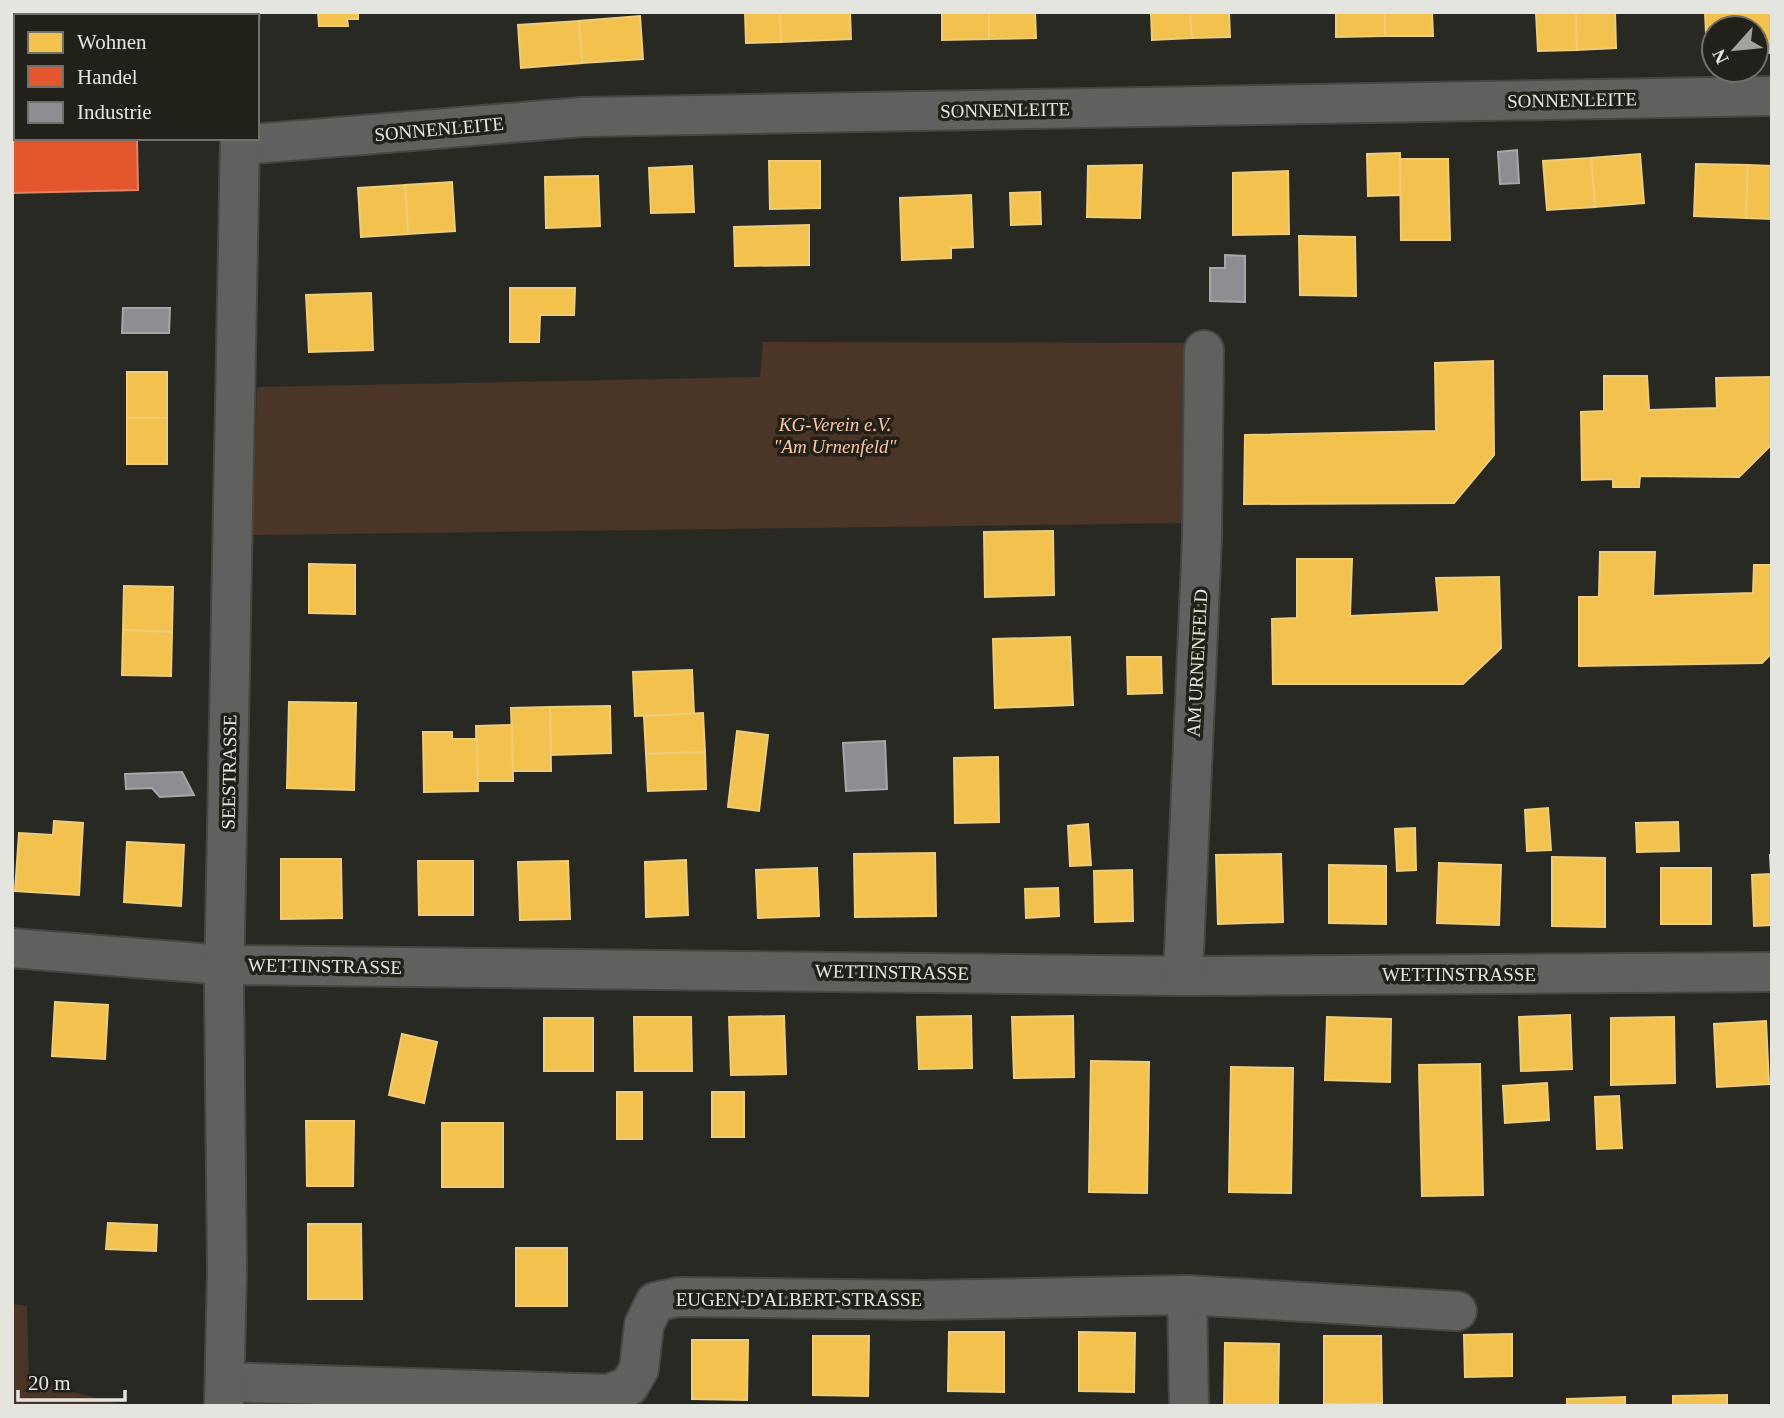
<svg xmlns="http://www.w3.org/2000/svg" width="1784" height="1418" font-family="'Times New Roman',serif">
	<rect width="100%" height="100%" fill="#292924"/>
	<g fill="#4b3527">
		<polygon points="763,342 1191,343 1187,523 252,535 257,387 760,377"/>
		<polygon points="12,1304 27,1306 29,1381 129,1406 12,1406"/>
	</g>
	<g fill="#f2c14e" stroke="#eecc7a" stroke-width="2">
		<polygon points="318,12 358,12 358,19 347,19 348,26 319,26"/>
		<polygon points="745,12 780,12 781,42 746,43"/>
		<polygon points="780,12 850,12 851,39 781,42"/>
		<polygon points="942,12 989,12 989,39 942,40"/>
		<polygon points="989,12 1035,12 1036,38 989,39"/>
		<polygon points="1151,12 1190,12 1192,38 1152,40"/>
		<polygon points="1190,12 1229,12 1230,37 1192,38"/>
		<polygon points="1336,12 1385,12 1385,36 1336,37"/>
		<polygon points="1385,12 1432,12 1433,36 1385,36"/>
		<polygon points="1576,12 1577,50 1538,51 1536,13"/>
		<polygon points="1576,12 1615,12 1616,48 1577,50"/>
		<polygon points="1705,12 1772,12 1772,53 1756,53 1756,28 1714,28 1714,55 1707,55"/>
		<polygon points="640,16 643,59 582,63 579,21"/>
		<polygon points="579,21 582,63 521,68 518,25"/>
		<polygon points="1400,153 1401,195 1368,196 1367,154"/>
		<polygon points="1640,154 1644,203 1595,207 1591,158"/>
		<polygon points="1591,158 1595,207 1547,210 1543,161"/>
		<polygon points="1400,159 1448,159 1450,240 1401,240"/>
		<polygon points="769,161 820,161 820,208 770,209"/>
		<polygon points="1696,164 1748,165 1746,218 1694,216"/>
		<polygon points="1142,165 1140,218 1087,217 1088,166"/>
		<polygon points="1748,165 1772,166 1772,219 1746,218"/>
		<polygon points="692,166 694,212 651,213 649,168"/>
		<polygon points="1288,171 1289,234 1233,235 1233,173"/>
		<polygon points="598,176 600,226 546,228 545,177"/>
		<polygon points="452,182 455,231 408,234 405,185"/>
		<polygon points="405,185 408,234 361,237 358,188"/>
		<polygon points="1040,192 1041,224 1011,225 1010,193"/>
		<polygon points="971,195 973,247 951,248 951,258 902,260 900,198"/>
		<polygon points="809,225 809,265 735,266 734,227"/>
		<polygon points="1299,236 1355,237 1356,296 1300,295"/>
		<polygon points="510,288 575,288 574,315 540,315 539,342 510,342"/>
		<polygon points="371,293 373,350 309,352 306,295"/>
		<polygon points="1493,361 1494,455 1454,503 1244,504 1245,435 1436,431 1435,363"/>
		<rect x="127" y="372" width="40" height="46"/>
		<polygon points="1604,376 1647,376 1649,410 1717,408 1716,378 1772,377 1772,444 1739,477 1640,476 1639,487 1613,487 1613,479 1582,480 1581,412 1604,411"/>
		<rect x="127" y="418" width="40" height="46"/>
		<polygon points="1053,531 1054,595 985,597 984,532"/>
		<polygon points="1600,552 1655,552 1653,596 1753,593 1754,565 1772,565 1772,653 1762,663 1579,666 1579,597 1599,597"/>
		<polygon points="1297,559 1352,559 1350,616 1439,612 1436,578 1499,577 1501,648 1463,684 1273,684 1272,619 1297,618"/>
		<polygon points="309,564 355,565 355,614 309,613"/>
		<polygon points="124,586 173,587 172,632 123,630"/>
		<polygon points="123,630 172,632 171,676 122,675"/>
		<polygon points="1070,637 1073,705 995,708 993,639"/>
		<polygon points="1127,657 1161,657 1162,693 1128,694"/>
		<polygon points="692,670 694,714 635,716 633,672"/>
		<polygon points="289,702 356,703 354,790 287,788"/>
		<polygon points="610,706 611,753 551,755 550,707"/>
		<polygon points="550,707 551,771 513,771 511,708"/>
		<polygon points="703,713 705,752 646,754 644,716"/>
		<polygon points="512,725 513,781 477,781 476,726"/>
		<polygon points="737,731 768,735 759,811 728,807"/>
		<polygon points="423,732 452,732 452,739 477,739 478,791 424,792"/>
		<polygon points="705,752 706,789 648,791 646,754"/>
		<polygon points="998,757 999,822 955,823 954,758"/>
		<polygon points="1548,808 1551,850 1527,851 1525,810"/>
		<polygon points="54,821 83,823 79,895 15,891 19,833 53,835"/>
		<polygon points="1678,822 1679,851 1637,852 1636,823"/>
		<polygon points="1088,824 1091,865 1070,866 1068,826"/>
		<polygon points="1415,828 1416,870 1397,871 1395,829"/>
		<polygon points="127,842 184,845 181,906 124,902"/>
		<polygon points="935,853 936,916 855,917 854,854"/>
		<polygon points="1281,854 1283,922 1218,924 1216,855"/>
		<polygon points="1770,855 1772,855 1772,925 1754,926 1752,875 1771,874"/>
		<polygon points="1552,857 1605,858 1605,927 1552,926"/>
		<polygon points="281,859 341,859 342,918 281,919"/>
		<polygon points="686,860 688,915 646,917 645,862"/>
		<polygon points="418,861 473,861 473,915 419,915"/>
		<polygon points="568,861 570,919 520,920 518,862"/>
		<polygon points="1439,863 1501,865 1499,925 1437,923"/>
		<polygon points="1329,865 1386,866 1386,924 1329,923"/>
		<polygon points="817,868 819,916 758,918 756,870"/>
		<rect x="1661" y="868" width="50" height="56"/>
		<polygon points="1132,870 1133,921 1095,922 1094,871"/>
		<polygon points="1058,888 1059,916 1026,918 1025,889"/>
		<polygon points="55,1002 108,1005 105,1059 52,1056"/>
		<polygon points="1570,1015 1572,1069 1521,1071 1519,1017"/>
		<polygon points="784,1016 786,1074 731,1075 729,1017"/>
		<polygon points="971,1016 972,1068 919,1069 917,1017"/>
		<polygon points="1073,1016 1074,1077 1014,1078 1012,1017"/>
		<polygon points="634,1017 691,1017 692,1071 635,1071"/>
		<polygon points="1327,1017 1391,1019 1390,1082 1325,1080"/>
		<polygon points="1674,1017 1675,1083 1611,1085 1611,1018"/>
		<rect x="544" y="1018" width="49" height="53"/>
		<polygon points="1766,1021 1769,1084 1717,1087 1714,1024"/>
		<polygon points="402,1034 437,1042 424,1103 389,1095"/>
		<polygon points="1091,1061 1149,1062 1147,1193 1089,1192"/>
		<polygon points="1480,1064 1483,1195 1422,1196 1419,1065"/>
		<polygon points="1231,1067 1293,1068 1291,1193 1229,1192"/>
		<polygon points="1547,1083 1549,1120 1505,1123 1503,1086"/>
		<rect x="617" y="1092" width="25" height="47"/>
		<rect x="712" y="1092" width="32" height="45"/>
		<polygon points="1619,1096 1622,1148 1597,1149 1595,1097"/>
		<polygon points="306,1121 354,1121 353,1186 307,1186"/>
		<rect x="442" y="1123" width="61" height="64"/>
		<polygon points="108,1223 157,1225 156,1251 106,1249"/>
		<polygon points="308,1224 361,1224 362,1299 308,1299"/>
		<rect x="516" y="1248" width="51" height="58"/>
		<polygon points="949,1332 1004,1332 1004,1392 948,1391"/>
		<polygon points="1079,1332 1135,1333 1134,1392 1079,1391"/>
		<polygon points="1512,1334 1512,1376 1465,1377 1464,1335"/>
		<polygon points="813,1336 869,1336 868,1396 813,1395"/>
		<polygon points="1324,1336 1381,1336 1382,1403 1324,1404"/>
		<polygon points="692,1340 748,1340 747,1400 692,1399"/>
		<polygon points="1225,1343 1279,1344 1278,1406 1224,1406"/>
		<polygon points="1727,1395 1727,1406 1673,1406 1673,1396"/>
		<polygon points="1625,1397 1625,1406 1567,1406 1567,1399"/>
	</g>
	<polygon fill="#e4572e" stroke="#e48263" stroke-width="2" points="12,12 133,12 133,16 16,16 16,138 137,138 138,190 12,193"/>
	<g fill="#8d8d92" stroke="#a7a7a9" stroke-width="2">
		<polygon points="1517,150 1519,183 1500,184 1498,152"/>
		<polygon points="1225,255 1245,256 1245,302 1210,301 1210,268 1225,268"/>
		<polygon points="123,308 170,308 169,333 122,333"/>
		<polygon points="885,741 887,789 846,791 843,743"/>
		<polygon points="182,772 194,795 160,797 152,788 126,789 125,774"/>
	</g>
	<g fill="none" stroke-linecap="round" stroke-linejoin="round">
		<g stroke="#464643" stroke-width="42">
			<g id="minor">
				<polyline points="240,16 240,12"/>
				<polyline points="240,145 582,117 1772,96"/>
				<polyline points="12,948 224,965 1183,976 1772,972"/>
				<polyline points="1183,976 1202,539 1204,350"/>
				<polyline points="1187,1295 1189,1406"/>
				<polyline points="225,1382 609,1394 629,1386 639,1369 644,1325 655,1302 678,1297 925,1300 1187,1295 1457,1311"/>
				<polyline points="224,1406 227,1269 224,986 240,138"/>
			</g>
		</g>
		<use href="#minor" stroke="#60605e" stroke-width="38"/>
	</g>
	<g text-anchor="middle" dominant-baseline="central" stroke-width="7" stroke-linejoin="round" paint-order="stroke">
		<g font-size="19" fill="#e5e5df" stroke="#222119">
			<text transform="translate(1572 100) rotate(-1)">SONNENLEITE</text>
			<text transform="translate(1005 110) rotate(-1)">SONNENLEITE</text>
			<text transform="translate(439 129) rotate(-5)">SONNENLEITE</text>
			<text transform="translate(1197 663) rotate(-87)">AM URNENFELD</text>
			<text transform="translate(229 772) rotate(-89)">SEESTRASSE</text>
			<text transform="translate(325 966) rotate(1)">WETTINSTRASSE</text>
			<text transform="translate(892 972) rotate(1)">WETTINSTRASSE</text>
			<text x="1459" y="974">WETTINSTRASSE</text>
			<text x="799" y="1299">EUGEN-D'ALBERT-STRASSE</text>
		</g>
		<g font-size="19" font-style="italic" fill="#fbc5a3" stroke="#222119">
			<text x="835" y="424">KG-Verein e.V.<tspan x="835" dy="22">"Am Urnenfeld"</tspan></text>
		</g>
	</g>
	<rect width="1784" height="1418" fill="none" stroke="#e5e5df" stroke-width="28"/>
	<rect x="14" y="14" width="245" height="126" fill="#222119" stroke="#706f68" stroke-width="2"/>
	<rect x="28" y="32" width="35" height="21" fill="#f2c14e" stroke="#706f68" stroke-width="2"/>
	<text x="77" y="49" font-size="21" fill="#e5e5df">Wohnen</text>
	<rect x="28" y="66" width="35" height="21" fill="#e4572e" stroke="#706f68" stroke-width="2"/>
	<text x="77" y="84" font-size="21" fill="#e5e5df">Handel</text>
	<rect x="28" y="102" width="35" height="21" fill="#8d8d92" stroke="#706f68" stroke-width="2"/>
	<text x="77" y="119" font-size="21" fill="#e5e5df">Industrie</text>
	<g transform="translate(1735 49) rotate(243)"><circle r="33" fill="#222119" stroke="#706f68" stroke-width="2"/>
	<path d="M0-5L12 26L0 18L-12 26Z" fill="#a3a39e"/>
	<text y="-10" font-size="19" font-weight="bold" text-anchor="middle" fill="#e5e5df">N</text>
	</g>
	<path d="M18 1390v10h107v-10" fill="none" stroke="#e5e5df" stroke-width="3.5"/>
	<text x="28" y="1390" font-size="21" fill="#e5e5df" stroke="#222119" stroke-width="5" paint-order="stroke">20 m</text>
</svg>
